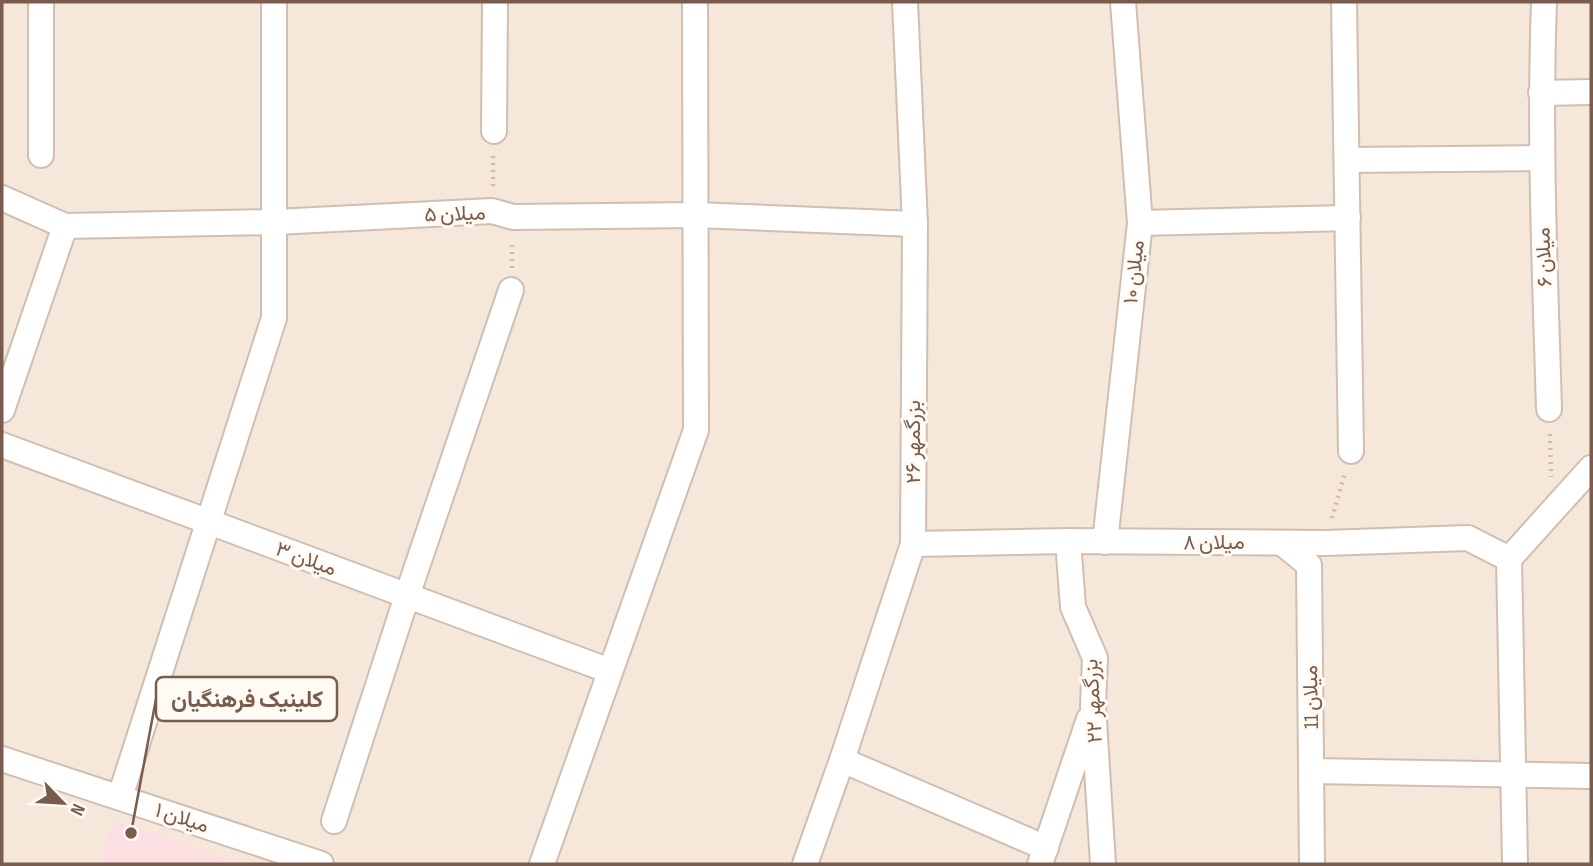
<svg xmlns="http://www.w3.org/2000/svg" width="1593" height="866" font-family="'Sofia Sans Condensed',Vazirmatn,sans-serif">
	<rect width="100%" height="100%" fill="#fdf6ec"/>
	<rect fill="#f5e8da" x="2" y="2" width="1589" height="862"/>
	<polygon fill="#fbdfe3" points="114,820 189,846 243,864 98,864"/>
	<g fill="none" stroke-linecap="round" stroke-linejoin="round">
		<g stroke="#d1beb0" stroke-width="28">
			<g id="minor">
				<polyline points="1344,2 1351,451"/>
				<path d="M 1544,2 C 1539,138 1545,273 1549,409"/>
				<polyline points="1541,93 1591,92"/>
				<polyline points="494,131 495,2"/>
				<polyline points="41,155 41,2"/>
				<polyline points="1347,160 1541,158"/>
				<polyline points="2,198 65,226 275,222 492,211 513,217 696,215 915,224"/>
				<polyline points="1140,223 1348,218"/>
				<polyline points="2,410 65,226"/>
				<polyline points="2,445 610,671"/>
				<polyline points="1068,541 1073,607 1095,658 1093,705 1103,864"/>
				<polyline points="1105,542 1140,223 1123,2"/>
				<polyline points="1282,543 1309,565 1312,864"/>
				<polyline points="913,544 1068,541 1325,543 1468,538 1509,559"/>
				<polyline points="1509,559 1515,864"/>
				<polyline points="1509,559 1591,468"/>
				<polyline points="2,759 321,864"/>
				<polyline points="842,760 1046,848"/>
				<polyline points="1312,771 1591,776"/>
				<polyline points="120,797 274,318 274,2"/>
				<polyline points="334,821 407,596 511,290"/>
				<polyline points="542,864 696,430 695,2"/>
				<polyline points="805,864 842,760 913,544 915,224 905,2"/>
				<polyline points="1040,864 1089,719"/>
			</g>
		</g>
		<g stroke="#d9b8a5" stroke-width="4.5" stroke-dasharray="2 5" stroke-linecap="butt">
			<polyline points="493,186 493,153"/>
			<polyline points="512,268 512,242"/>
			<polyline points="1550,434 1551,477"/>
			<polyline points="1332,518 1345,473"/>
		</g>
		<use href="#minor" stroke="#fff" stroke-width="24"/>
	</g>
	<g text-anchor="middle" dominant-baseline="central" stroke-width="6" stroke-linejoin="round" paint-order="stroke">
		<g font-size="21" fill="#7a5c4d" stroke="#fffaf3">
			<text transform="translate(455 214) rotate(-2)">میلان ۵</text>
			<text transform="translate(1544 257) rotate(-92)">میلان ۶</text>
			<text transform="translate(1134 272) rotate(-84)">میلان ۱۰</text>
			<text transform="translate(913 442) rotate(-90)">بزرگمهر ۲۶</text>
			<text x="1214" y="542">میلان ۸</text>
			<text transform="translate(306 559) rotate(20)">میلان ۳</text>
			<text transform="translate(1311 697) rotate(-91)">میلان 11</text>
			<text transform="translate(1093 701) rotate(-93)">بزرگمهر ۲۲</text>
			<text transform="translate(182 818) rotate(18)">میلان ۱</text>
		</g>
	</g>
	<path fill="none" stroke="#7a5c4d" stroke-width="2.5" d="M131 833L156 699"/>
	<circle fill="#7a5c4d" stroke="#fffaf3" stroke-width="2.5" cx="131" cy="833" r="7"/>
	<rect fill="#fffaf3" stroke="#7a5c4d" stroke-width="2.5" x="156" y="677" width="181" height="44" rx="7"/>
	<g font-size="23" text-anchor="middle" font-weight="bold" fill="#7a5c4d">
		<text x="247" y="707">کلینیک فرهنگیان</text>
	</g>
	<rect width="1593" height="866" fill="none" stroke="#7a5c4d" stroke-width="7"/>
	<g transform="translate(63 803) rotate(115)" stroke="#fffaf3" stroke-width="5" paint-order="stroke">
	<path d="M0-5L12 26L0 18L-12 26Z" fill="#7a5c4d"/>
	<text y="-10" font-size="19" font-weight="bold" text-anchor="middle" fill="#7a5c4d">N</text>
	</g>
</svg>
